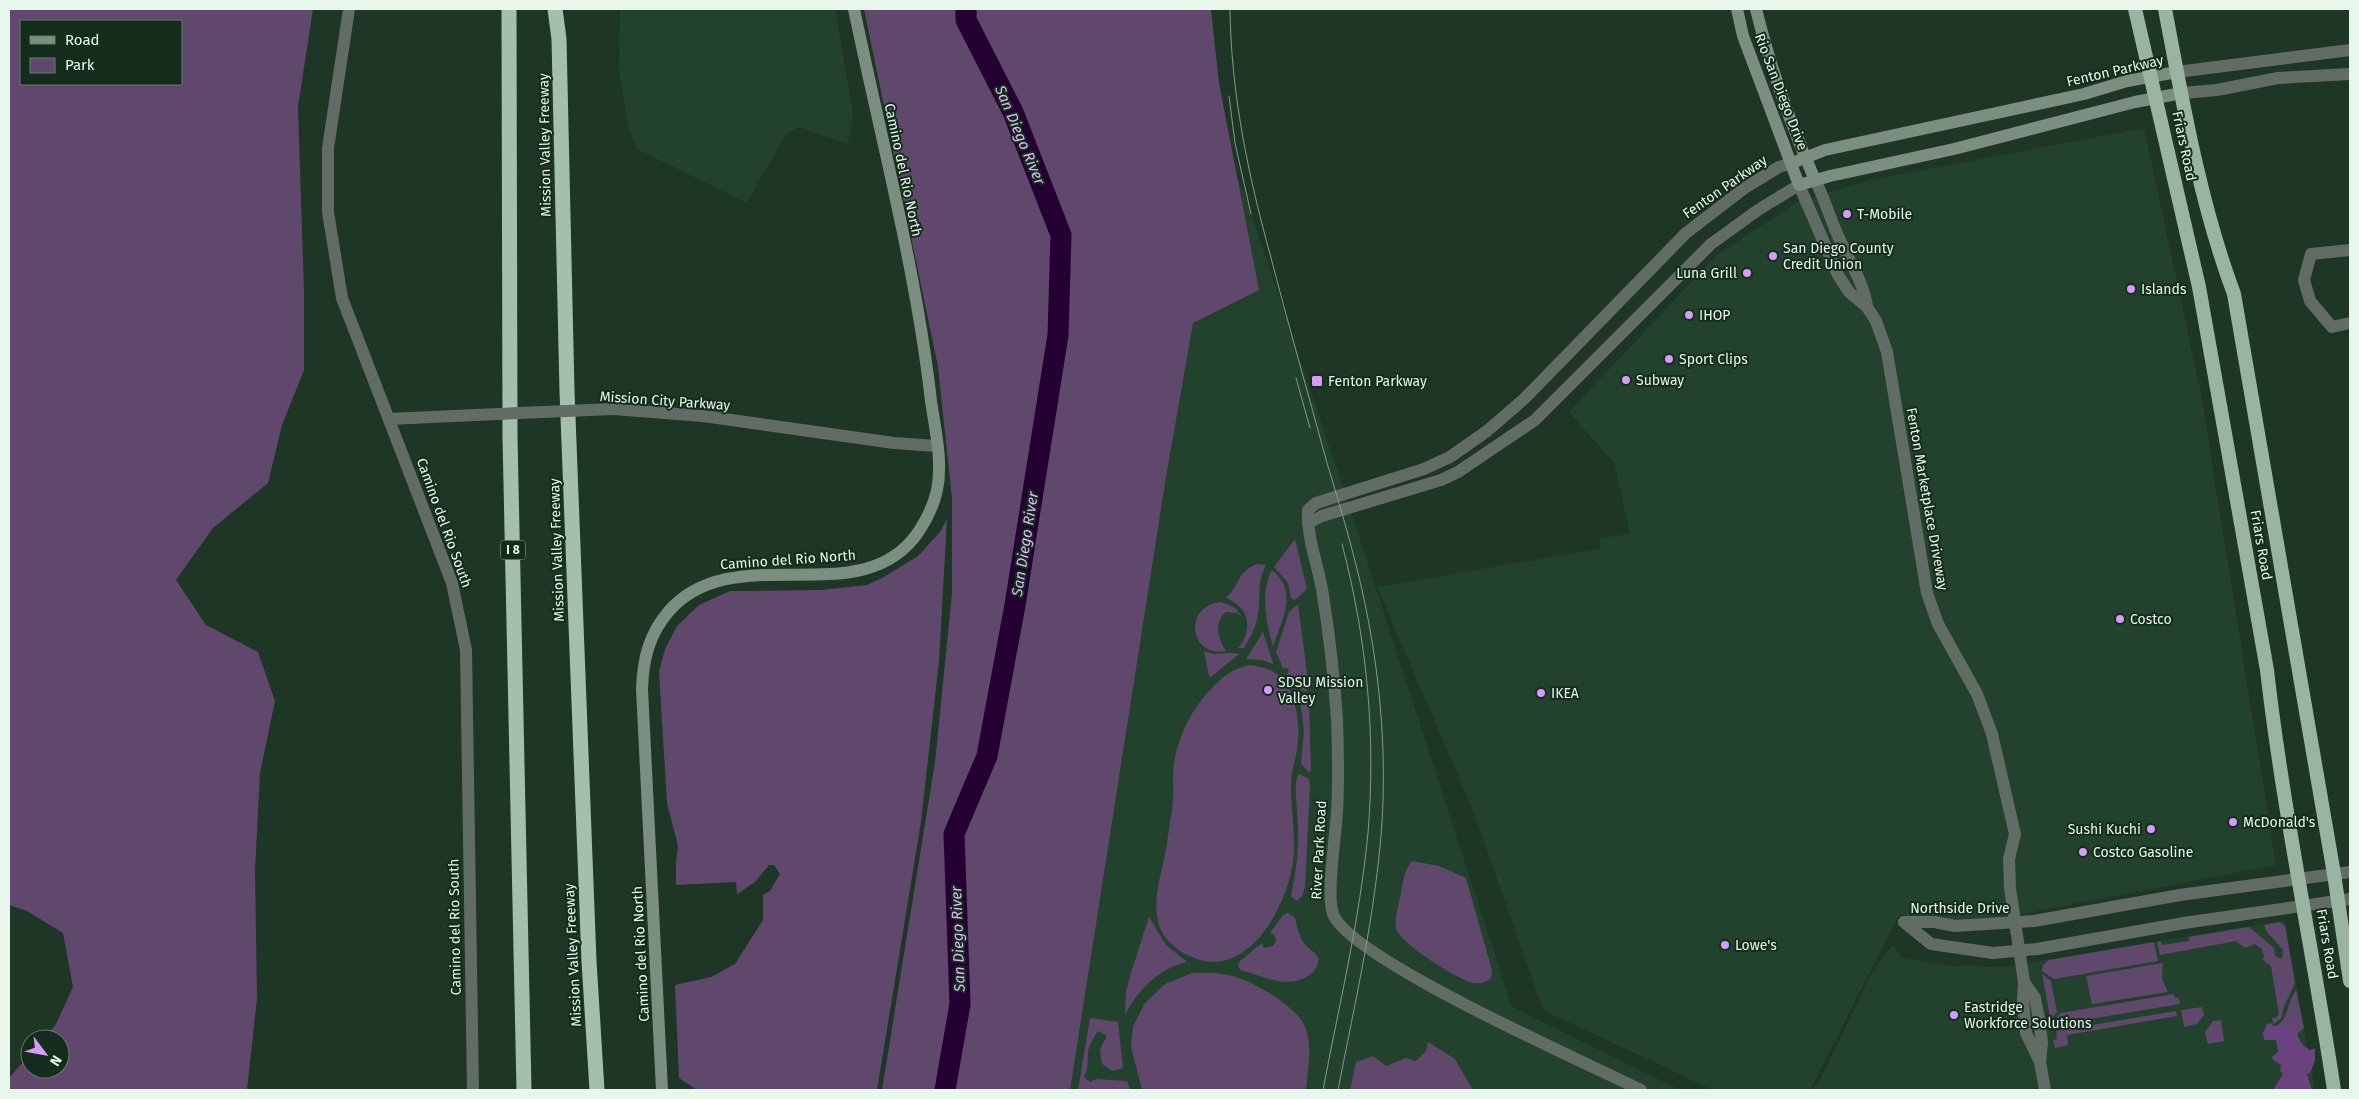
<svg xmlns="http://www.w3.org/2000/svg" width="2359" height="1099" font-family="'Fira Sans',sans-serif">
	<rect width="100%" height="100%" fill="#1e3625"/>
	<g fill="#23422e">
		<polygon points="620,9 835,9 853,115 848,144 799,127 785,135 747,203 637,149 628,126 619,69"/>
		<polygon points="2144,128 2201,394 2276,865 1975,923 1899,915 1810,1090 1713,1090 1543,1010 1474,813 1377,587 1600,549 1600,538 1630,534 1614,463 1569,412 1717,255 1799,201 1871,180"/>
		<polygon points="1240,181 1338,472 1512,1007 1680,1090 1067,1090 1179,195"/>
		<polygon points="2285,920 2315,1090 1812,1090 1822,1076 1870,976 1893,944 1900,956 1903,958 1950,966 2004,967"/>
	</g>
	<g fill="#60476c" fill-rule="evenodd">
		<path d="M 9,9 L 313,9 L 298,107 L 304,291 L 304,370 L 282,425 L 268,483 L 213,528 L 176,580 L 206,625 L 258,652 L 275,701 L 260,773 L 255,870 L 257,998 L 247,1090 L 9,1090 L 9,1078 L 30,1054 L 30,1069 L 60,1069 L 60,1039 L 43,1039 L 55,1026 L 73,987 L 63,933 L 27,911 L 9,905 ZM 21,21 L 181,21 L 181,84 L 21,84 Z"/>
		<polygon points="864,9 1211,9 1219,83 1259,290 1193,323 1166,477 1070,1090 882,1090 935,762 952,593 952,498 938,367"/>
		<polygon points="947,519 939,661 921,822 877,1090 697,1090 679,1078 675,985 711,977 735,964 763,920 763,895 770,891 780,874 774,865 769,865 755,882 737,894 736,882 676,885 676,862 678,846 667,803 659,672 665,649 677,626 699,605 730,591 821,590 867,585 884,577 918,556 940,532"/>
		<polygon points="1295,539 1307,589 1295,600 1291,598 1288,583 1274,567"/>
		<path d="M 1257,564 L 1266,565 C 1256,585 1261,596 1258,615 C 1256,628 1250,638 1244,648 L 1238,648 C 1250,635 1252,614 1235,603 C 1231,600 1229,600 1226,597 C 1241,585 1235,573 1257,564 Z"/>
		<path d="M 1272,570 C 1299,592 1282,619 1273,646 C 1266,624 1260,590 1272,570 Z"/>
		<path d="M 1221,602 L 1234,607 L 1243,618 L 1237,613 L 1226,612 C 1213,624 1218,637 1226,651 C 1190,658 1182,606 1221,602 Z"/>
		<path d="M 1298,604 L 1309,688 L 1306,691 C 1295,691 1293,682 1287,675 L 1289,669 L 1283,668 L 1276,652 L 1289,612 Z"/>
		<polygon points="1263,632 1273,663 1273,664 1262,660 1246,659"/>
		<path d="M 1204,651 C 1219,657 1226,651 1239,654 L 1211,677 L 1209,676 Z"/>
		<path d="M 1250,665 C 1260,667 1270,668 1278,675 C 1297,691 1301,726 1297,749 C 1295,762 1291,773 1291,786 C 1291,811 1296,837 1293,862 C 1287,905 1250,977 1197,959 C 1182,954 1166,943 1160,928 C 1150,899 1163,872 1167,843 C 1169,828 1172,813 1173,798 C 1174,787 1172,775 1174,764 C 1178,736 1192,708 1212,688 C 1224,675 1233,669 1250,665 Z"/>
		<polygon points="1302,696 1309,703 1311,771 1308,772 1301,763 1304,730 1300,701"/>
		<path d="M 1299,774 L 1308,778 L 1310,784 L 1305,887 L 1302,896 L 1297,901 L 1291,896 C 1297,866 1300,844 1297,812 C 1297,801 1293,783 1299,774 Z"/>
		<path d="M 1412,861 L 1439,866 L 1466,878 L 1492,970 L 1491,978 C 1487,982 1480,984 1473,983 C 1457,979 1405,946 1397,931 C 1393,922 1399,903 1401,893 C 1403,882 1404,870 1412,861 Z"/>
		<path d="M 1288,913 L 1295,918 C 1297,927 1299,936 1305,944 C 1308,949 1316,952 1318,958 C 1319,963 1317,968 1313,972 C 1292,992 1263,976 1240,970 L 1238,965 L 1240,961 L 1262,943 L 1264,948 L 1273,946 L 1276,941 L 1275,935 L 1270,933 L 1283,915 Z"/>
		<path d="M 1149,917 L 1166,945 L 1187,962 C 1158,969 1139,989 1125,1015 L 1126,992 L 1131,973 Z"/>
		<polygon points="2280,922 2285,926 2295,983 2285,1004 2281,1019 2273,1024 2272,1018 2276,1018 2279,1014 2271,966 2262,959 2264,957 2262,949 2255,944 2245,948 2236,941 2160,955 2157,942 2161,941 2162,945 2189,941 2189,937 2249,927 2274,948 2275,956 2282,959 2283,950 2267,932 2264,925"/>
		<polygon points="2154,942 2158,961 2054,979 2042,971 2043,965 2049,960"/>
		<polygon points="2163,963 2162,979 2168,992 2092,1004 2086,976"/>
		<path d="M 1192,973 C 1202,973 1213,972 1223,974 C 1247,977 1288,1001 1302,1021 C 1314,1040 1308,1069 1306,1090 L 1142,1090 L 1131,1047 L 1133,1026 L 1145,1003 L 1165,984 Z"/>
		<polygon points="2042,974 2051,981 2057,1012 2053,1017 2050,1017"/>
		<path d="M 2296,990 L 2304,1028 L 2297,1034 L 2278,1025 C 2288,1017 2288,1001 2296,990 Z"/>
		<polygon points="2174,994 2175,998 2179,998 2180,1004 2054,1025 2054,1022 2060,1013"/>
		<polygon points="2202,1007 2204,1015 2197,1024 2184,1027 2181,1010"/>
		<polygon points="2176,1011 2177,1016 2067,1035 2068,1045 2055,1048 2053,1040 2057,1039 2056,1031"/>
		<path d="M 1090,1018 L 1118,1022 L 1123,1068 L 1112,1071 L 1102,1064 L 1100,1049 L 1107,1036 L 1098,1031 C 1094,1038 1088,1045 1088,1053 C 1087,1062 1089,1068 1084,1077 L 1090,1082 L 1096,1079 L 1127,1081 L 1130,1090 L 1078,1090 Z"/>
		<polygon points="2221,1020 2224,1041 2208,1044 2205,1032 2213,1021"/>
		<polygon points="1428,1042 1455,1059 1473,1090 1350,1090 1356,1062 1373,1056 1386,1066 1406,1058 1416,1061 1426,1051"/>
	</g>
	<path fill="#6a427d" d="M 2270,1023 L 2274,1026 L 2293,1023 C 2298,1034 2299,1045 2310,1050 L 2315,1048 L 2315,1061 L 2310,1073 L 2307,1074 L 2312,1090 L 2273,1090 L 2283,1074 L 2280,1071 L 2281,1065 L 2271,1058 L 2278,1052 L 2276,1040 L 2264,1040 L 2263,1033 L 2267,1024 Z"/>
	<g fill="none" stroke-linecap="round" stroke-linejoin="round">
		<polyline stroke="#240033" stroke-width="21" points="945,1090 960,1004 954,834 987,756 1015,605 1058,335 1061,235 1013,112 966,20 966,9"/>
		<g stroke="#616c64" stroke-width="12">
			<path d="M 1815,180 C 1825,199 1830,219 1839,238 C 1849,261 1864,283 1867,307"/>
			<polyline points="1799,185 1838,275 1849,292 1867,307 1876,321 1887,352 1927,593 1938,624 1977,694 1992,734 2015,834 2009,859 2010,888 2024,982 2023,1000 2026,1033 2040,1062"/>
			<polyline points="2350,250 2311,254 2304,280 2310,301 2332,327 2350,323"/>
			<polyline points="2024,982 2035,998 2039,1019 2042,1043 2040,1062 2045,1090"/>
		</g>
		<g stroke="#616c64" stroke-width="12">
			<polyline points="349,9 328,148 328,212 342,298 452,583 466,650 473,1090"/>
			<polyline points="2177,72 2350,50"/>
			<polyline points="2182,93 2217,90 2278,78 2350,74"/>
			<polyline points="613,409 703,416 894,443 937,446"/>
			<polyline points="389,419 476,415"/>
			<polyline points="1308,523 1322,516 1441,480 1458,472 1535,420 1711,244 1758,210 1799,185"/>
			<polyline points="1904,922 1931,944 1993,953 2037,949 2184,923 2350,899"/>
			<polyline points="1904,922 1935,922 1955,926 2034,921 2180,895 2350,872"/>
			<path d="M 1641,1090 C 1587,1063 1350,959 1333,914 C 1326,894 1336,835 1337,811 C 1339,781 1338,749 1337,719 C 1334,675 1329,632 1322,589 C 1317,561 1307,539 1308,510 L 1316,503 L 1424,469 L 1450,457 L 1487,431 L 1524,399 L 1686,233 L 1746,187 L 1779,167 L 1792,163"/>
		</g>
		<g stroke="#7c8e81" stroke-width="12">
			<polyline points="1737,9 1743,36 1799,185 1830,176 1954,149 2135,102 2182,93"/>
			<path d="M 1756,9 C 1770,67 1791,125 1815,180"/>
			<polyline points="1792,163 1825,150 2084,94 2127,81 2177,72"/>
			<path d="M 662,1090 L 642,689 C 643,659 649,634 669,611 C 735,536 863,616 919,531 C 927,519 934,504 937,490 C 943,462 935,429 931,401 C 916,269 881,139 854,9"/>
		</g>
		<g stroke="#9ab4a2" stroke-width="14">
			<path d="M 2135,9 L 2199,287 L 2267,670 C 2283,811 2313,950 2334,1090"/>
			<path d="M 2165,9 C 2183,104 2200,203 2234,294 L 2334,874 L 2350,981"/>
		</g>
		<g stroke="#a4c0ac" stroke-width="15">
			<polyline points="509,9 510,437 524,1090"/>
			<polyline points="555,9 559,39 567,391 589,961 597,1090"/>
		</g>
		<g stroke="#85998b" stroke-width="1">
			<path d="M 1230,9 C 1231,93 1248,174 1270,254 C 1288,324 1308,393 1327,463 C 1343,516 1359,569 1369,624 C 1381,689 1386,756 1382,822 C 1376,912 1355,1002 1338,1090"/>
			<polyline points="1229,96 1235,143 1251,214"/>
			<polyline points="1296,378 1310,428"/>
			<path d="M 1323,1090 C 1339,1005 1360,919 1368,833 C 1376,735 1367,639 1342,544"/>
		</g>
		<polyline stroke="#616c64" stroke-width="12" points="476,415 613,409"/>
	</g>
	<g fill="#d89af8" stroke="#142c1c" stroke-width="2">
		<circle cx="1847" cy="214" r="5"/>
		<circle cx="1773" cy="256" r="5"/>
		<circle cx="1747" cy="273" r="5"/>
		<circle cx="2131" cy="289" r="5"/>
		<circle cx="1689" cy="315" r="5"/>
		<circle cx="1669" cy="359" r="5"/>
		<circle cx="1626" cy="380" r="5"/>
		<rect x="1311" y="375" width="12" height="12" rx="2.5"/>
		<circle cx="2120" cy="619" r="5"/>
		<circle cx="1268" cy="690" r="5"/>
		<circle cx="1541" cy="693" r="5"/>
		<circle cx="2233" cy="822" r="5"/>
		<circle cx="2151" cy="829" r="5"/>
		<circle cx="2083" cy="852" r="5"/>
		<circle cx="1725" cy="945" r="5"/>
		<circle cx="1954" cy="1015" r="5"/>
	</g>
	<g text-anchor="middle" dominant-baseline="central" stroke-width="4" stroke-linejoin="round" paint-order="stroke">
		<rect fill="#142c1c" stroke="#a8baae" stroke-width="1" x="500.5" y="540.5" width="25" height="19" rx="4"/>
		<g font-size="12" font-weight="bold" fill="#e8f7ec">
			<text x="513" y="550">I 8</text>
		</g>
		<g font-size="14" fill="#e8f7ec" stroke="#142c1c">
			<text transform="translate(2115 71) rotate(-13)">Fenton Parkway</text>
			<text transform="translate(1781 92) rotate(69)">Rio San Diego Drive</text>
			<text transform="translate(545 145) rotate(-91)">Mission Valley Freeway</text>
			<text transform="translate(2184 146) rotate(78)">Friars Road</text>
			<text transform="translate(903 170) rotate(78)">Camino del Rio North</text>
			<text transform="translate(1725 187) rotate(-35)">Fenton Parkway</text>
			<text transform="translate(665 401) rotate(4)">Mission City Parkway</text>
			<text transform="translate(1927 499) rotate(80)">Fenton Marketplace Driveway</text>
			<text transform="translate(444 523) rotate(70)">Camino del Rio South</text>
			<text transform="translate(2261 545) rotate(80)">Friars Road</text>
			<text transform="translate(557 550) rotate(-92)">Mission Valley Freeway</text>
			<text transform="translate(788 560) rotate(-4)">Camino del Rio North</text>
			<text transform="translate(1319 850) rotate(-87)">River Park Road</text>
			<text x="1960" y="908">Northside Drive</text>
			<text transform="translate(455 927) rotate(-91)">Camino del Rio South</text>
			<text transform="translate(2327 944) rotate(80)">Friars Road</text>
			<text transform="translate(641 954) rotate(-93)">Camino del Rio North</text>
			<text transform="translate(573 955) rotate(-93)">Mission Valley Freeway</text>
		</g>
		<g font-size="14" fill="#e8f7ec" stroke="#142c1c" text-anchor="start">
			<text x="1857" y="214">T-Mobile</text>
			<text x="1783" y="248">San Diego County<tspan x="1783" dy="16">Credit Union</tspan></text>
			<text x="1737" y="273" text-anchor="end">Luna Grill</text>
			<text x="2141" y="289">Islands</text>
			<text x="1699" y="315">IHOP</text>
			<text x="1679" y="359">Sport Clips</text>
			<text x="1636" y="380">Subway</text>
			<text x="1328" y="381">Fenton Parkway</text>
			<text x="2130" y="619">Costco</text>
			<text x="1278" y="682">SDSU Mission<tspan x="1278" dy="16">Valley</tspan></text>
			<text x="1551" y="693">IKEA</text>
			<text x="2243" y="822">McDonald's</text>
			<text x="2141" y="829" text-anchor="end">Sushi Kuchi</text>
			<text x="2093" y="852">Costco Gasoline</text>
			<text x="1735" y="945">Lowe's</text>
			<text x="1964" y="1007">Eastridge<tspan x="1964" dy="16">Workforce Solutions</tspan></text>
		</g>
		<g font-size="15" font-style="italic" fill="#e4b7fc" stroke="#142c1c">
			<text transform="translate(1020 135) rotate(67)">San Diego River</text>
			<text transform="translate(1025 544) rotate(-81)">San Diego River</text>
			<text transform="translate(958 939) rotate(-92)">San Diego River</text>
		</g>
	</g>
	<rect width="2359" height="1099" fill="none" stroke="#e8f7ec" stroke-width="20"/>
	<rect x="20" y="20" width="162" height="65" fill="#142c1c" stroke="#697d6f"/>
	<rect x="30" y="36" width="25" height="8" fill="#7c8e81" stroke="#697d6f"/>
	<text x="65" y="45" font-size="15" fill="#e8f7ec">Road</text>
	<rect x="30" y="58" width="25" height="15" fill="#60476c" stroke="#697d6f"/>
	<text x="65" y="70" font-size="15" fill="#e8f7ec">Park</text>
	<g transform="translate(45 1054) rotate(122)"><circle r="24" fill="#142c1c" stroke="#697d6f"/>
	<path d="M0-4L9 19L0 12L-9 19Z" fill="#d89af8"/>
	<text y="-8" font-size="14" font-weight="bold" text-anchor="middle" fill="#e8f7ec">N</text>
	</g>
</svg>
